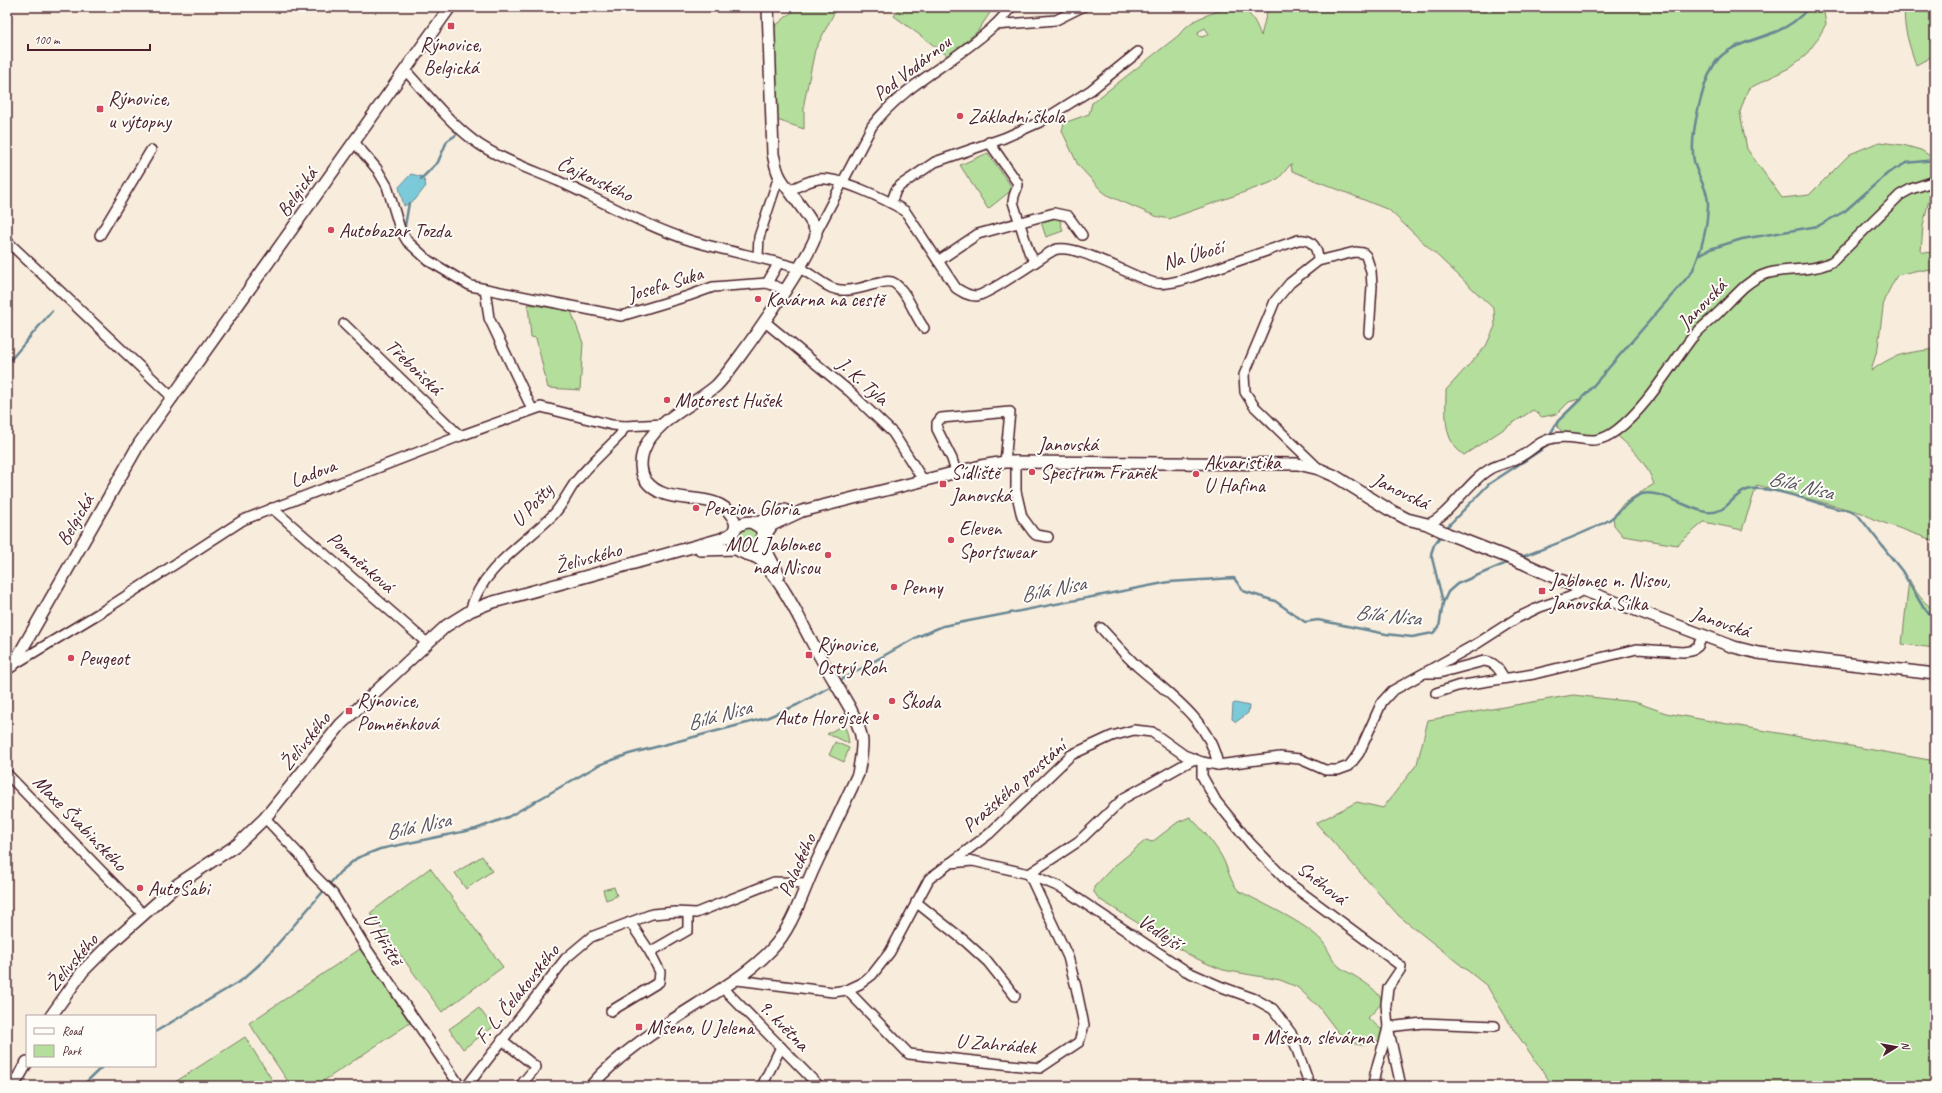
<svg xmlns="http://www.w3.org/2000/svg" width="1942" height="1093" font-family="Caveat,sans-serif">
	<rect width="100%" height="100%" fill="#f8eddc"/>
	<filter id="ink" filterUnits="userSpaceOnUse"><feTurbulence type="fractalNoise" baseFrequency=".025" numOctaves="2"/><feDisplacementMap in="SourceGraphic" scale="8" xChannelSelector="R" yChannelSelector="G"/><feConvolveMatrix kernelMatrix="1 2 1 2 8 2 1 2 1" color-interpolation-filters="sRGB"/></filter>
	<g filter="url(#ink)">
		<g fill="#b3de9c" stroke="#7e7e64" fill-rule="evenodd">
			<polygon points="794,7 837,7 815,50 804,103 804,129 777,120 774,27 792,12"/>
			<polygon points="900,7 994,7 977,32 948,56 894,16"/>
			<path d="M 1228,7 C 1248,7 1254,17 1261,36 L 1268,7 L 1823,7 L 1826,24 L 1817,40 L 1805,56 L 1789,68 L 1748,89 L 1740,112 L 1747,149 L 1782,198 L 1809,195 L 1850,154 L 1879,142 L 1903,145 L 1921,150 L 1935,159 L 1935,175 L 1932,176 L 1932,186 L 1923,226 L 1921,252 L 1935,253 L 1935,271 L 1919,270 L 1897,275 L 1884,300 L 1878,347 L 1871,371 C 1895,353 1906,353 1935,349 L 1935,541 L 1873,519 L 1862,513 L 1757,485 L 1742,530 L 1704,522 L 1677,545 L 1623,536 L 1614,525 L 1613,517 L 1624,503 L 1654,484 C 1645,459 1630,447 1611,430 L 1593,438 L 1563,433 L 1557,426 L 1558,422 L 1579,399 L 1569,402 L 1557,414 L 1542,417 L 1533,410 L 1464,455 C 1442,440 1446,414 1446,390 L 1486,346 L 1495,326 L 1494,309 L 1389,210 L 1292,171 L 1291,164 L 1279,178 L 1270,183 L 1169,219 L 1155,216 L 1109,196 L 1102,191 L 1078,165 L 1062,131 L 1064,123 L 1089,114 L 1092,103 L 1179,35 C 1192,17 1208,16 1228,7 ZM 1205,28 L 1209,34 L 1202,37 L 1199,36 L 1198,32 Z"/>
			<path d="M 1905,7 L 1935,7 L 1935,55 L 1916,65 C 1910,47 1902,26 1905,7 Z"/>
			<polygon points="988,153 1013,189 988,209 960,165"/>
			<polygon points="1059,217 1063,231 1046,237 1041,222"/>
			<polygon points="528,304 571,311 583,343 580,390 548,388 536,338 531,337"/>
			<circle cx="748" cy="538" r="10"/>
			<path d="M 1909,579 C 1916,592 1922,602 1935,610 L 1935,648 L 1902,644 Z"/>
			<polygon points="1573,695 1635,702 1666,713 1935,761 1935,1086 1553,1086 1512,1027 1487,986 1399,916 1316,823 1357,802 1383,808 1417,764 1428,720"/>
			<polygon points="842,721 847,732 849,743 827,734 841,726 840,722"/>
			<polygon points="835,742 849,748 844,762 829,755"/>
			<path d="M 1190,817 C 1202,829 1214,843 1222,857 C 1228,868 1230,882 1239,891 C 1262,903 1306,923 1322,941 C 1329,949 1332,962 1341,968 C 1352,975 1381,989 1382,1003 L 1368,1018 L 1382,1030 L 1384,1035 L 1380,1041 L 1360,1045 L 1352,1043 L 1337,1031 L 1318,1006 L 1297,987 L 1280,980 L 1223,970 L 1208,964 L 1191,956 L 1099,899 L 1094,892 L 1094,887 L 1112,868 L 1146,840 L 1152,842 L 1178,822 Z"/>
			<polygon points="482,856 492,871 466,889 455,873"/>
			<polygon points="430,868 503,967 442,1012 370,913"/>
			<polygon points="614,887 617,896 606,900 603,890"/>
			<polygon points="360,949 410,1023 316,1086 291,1086 249,1023"/>
			<polygon points="479,1008 493,1027 463,1049 449,1029"/>
			<polygon points="245,1037 276,1086 169,1086"/>
		</g>
		<g fill="#7ccad9" stroke="#688693">
			<polygon points="411,174 423,177 426,186 415,200 404,206 399,187"/>
			<polygon points="1235,703 1249,706 1248,713 1236,722 1232,719 1233,704"/>
		</g>
		<g fill="none" stroke-linecap="round" stroke-linejoin="round">
			<g stroke="#688693" stroke-width="2.5">
				<polyline points="421,179 438,162 447,141 456,135"/>
				<polyline points="405,226 409,203"/>
				<polyline points="1699,255 1710,249 1742,239 1818,226 1845,211 1888,173 1906,163 1935,160"/>
				<polyline points="7,364 52,311"/>
				<path d="M 1549,436 L 1558,421 L 1586,394 L 1692,272 C 1701,252 1707,228 1708,207 C 1709,189 1697,177 1694,161 C 1689,138 1703,74 1720,57 C 1735,43 1757,40 1775,32 C 1788,27 1801,17 1809,7"/>
				<polyline points="1444,530 1489,484 1541,450 1545,444"/>
				<polyline points="1442,534 1434,545 1431,554 1443,602"/>
				<path d="M 1519,558 C 1549,546 1581,536 1609,520 C 1620,513 1628,500 1639,495 C 1657,487 1687,509 1706,512 C 1727,515 1730,496 1747,490 C 1768,484 1815,503 1838,509 L 1849,510 L 1858,515 L 1902,571 L 1923,607 L 1935,619"/>
				<polyline points="839,681 917,637 943,626 1169,582 1234,578 1243,591 1275,601 1305,622 1318,620 1386,634 1412,637 1433,633 1439,627 1443,603 1448,592 1457,584 1509,562"/>
				<polyline points="155,1032 242,980 262,962 340,872 357,858 380,849 476,829 508,817 599,765 629,754 766,718 797,705 833,685"/>
				<polyline points="82,1086 103,1066"/>
			</g>
			<g stroke="#4a1f2b" stroke-width="12">
				<g id="minor">
					<polyline points="995,25 1056,20 1082,7"/>
					<path d="M 405,70 C 427,94 447,120 473,140 C 495,157 532,170 558,181 C 602,201 645,226 692,241 C 727,251 763,258 798,268 C 810,272 820,283 832,288 C 854,297 883,276 894,283 C 907,291 914,315 924,328"/>
					<polyline points="354,142 377,169 387,186 400,229 407,241 429,261 471,286 621,316 688,296 713,287 767,283 785,290"/>
					<polyline points="989,142 1017,182 1018,185 1014,196 1013,202 1029,252 1035,262"/>
					<path d="M 789,191 C 798,186 808,181 818,179 C 838,176 887,200 905,211 L 956,288 C 962,292 968,296 976,296 C 988,295 1040,258 1054,250 C 1076,242 1131,277 1155,283 C 1164,285 1174,282 1183,280 L 1298,240 C 1312,238 1318,248 1318,261"/>
					<polyline points="891,203 896,190 901,185 935,162 1004,138 1040,122 1091,90 1138,52"/>
					<path d="M 816,233 L 872,126 C 905,83 956,62 995,25 C 1001,20 1006,13 1011,7"/>
					<polyline points="100,235 151,150"/>
					<polyline points="7,241 173,398"/>
					<polyline points="758,257 759,237 779,176"/>
					<polyline points="938,261 978,234 1054,213 1068,216 1082,235"/>
					<polyline points="767,283 778,264"/>
					<polyline points="485,289 489,318 532,409"/>
					<polyline points="764,321 849,391 893,433 923,480"/>
					<polyline points="344,324 460,436"/>
					<polyline points="1016,461 1016,491 1022,517 1033,532 1036,535 1048,537"/>
					<polyline points="1319,469 1254,406 1245,392 1244,375 1275,301 1290,283 1318,261 1355,252 1363,253 1366,256 1371,271 1372,286 1369,333"/>
					<polyline points="956,472 952,459 937,429 937,423 941,418 1010,412 1005,462"/>
					<polyline points="272,508 427,643"/>
					<path d="M 1427,524 C 1447,519 1468,481 1490,469 C 1498,464 1509,463 1518,458 C 1531,452 1539,440 1554,438 C 1580,433 1591,450 1617,430 C 1646,408 1669,368 1691,339 C 1699,329 1710,321 1719,312 C 1728,303 1736,294 1745,286 C 1750,282 1759,276 1766,274 C 1788,267 1812,273 1833,261 L 1900,195 L 1911,189 L 1935,181"/>
					<path d="M 470,611 C 482,568 523,545 553,515 C 563,505 568,491 577,480 C 590,464 606,450 620,435 L 625,426"/>
					<path d="M 1101,628 C 1113,641 1124,654 1137,666 C 1169,694 1210,721 1218,765"/>
					<polyline points="13,665 106,609 243,520 460,436 541,407 612,425 625,426 664,424"/>
					<path d="M 1426,673 L 1439,673 L 1484,661 C 1495,662 1499,669 1504,678"/>
					<polyline points="1436,693 1457,686 1534,674 1637,649 1683,652 1691,651 1698,646 1703,635"/>
					<polyline points="1202,762 1202,776 1216,801 1251,844 1289,883 1401,966 1400,970 1388,988 1386,1004 1388,1027 1401,1086"/>
					<polyline points="7,774 143,914"/>
					<polyline points="265,818 300,855 312,873 333,894 366,948 460,1086"/>
					<polyline points="950,863 973,861 1029,874 1062,888 1186,971 1222,987 1255,999 1273,1009 1291,1033 1310,1086"/>
					<polyline points="916,902 966,942 988,962 1015,996"/>
					<polyline points="630,922 650,952 688,930 688,913"/>
					<polyline points="737,980 833,992 847,990 860,984 872,975 890,952 929,879 989,834 1071,755 1112,736 1134,730 1152,732 1184,755 1202,762 1218,765 1280,757 1300,759 1325,770 1338,770 1349,766 1359,753 1382,702 1392,691 1478,643 1517,618 1540,607 1570,597 1583,590"/>
					<polyline points="723,988 819,1086"/>
					<polyline points="847,990 909,1054 1040,1068 1079,1042 1084,1025 1076,987 1068,957 1029,874 1079,841 1124,798 1194,759"/>
					<polyline points="611,1011 659,982 660,972 650,952"/>
					<polyline points="502,1040 536,1067 520,1086"/>
					<polyline points="467,1086 566,958 591,937 652,914 675,912 696,913 774,882 808,883"/>
					<polyline points="762,1086 781,1047"/>
					<path d="M 1373,1086 C 1375,1066 1384,1047 1388,1027 L 1423,1023 L 1495,1026"/>
				</g>
			</g>
			<g stroke="#4a1f2b" stroke-width="14">
				<g id="tertiary">
					<polyline points="754,523 760,522 785,510"/>
					<path d="M 734,530 C 737,525 735,521 732,516 C 715,488 667,509 646,481 C 640,473 640,461 643,452 C 654,420 693,406 716,386 C 732,371 817,249 816,233 C 815,221 787,190 780,177 C 776,170 775,162 773,154 L 768,7"/>
					<polyline points="764,537 772,525 802,511 981,466 1005,462 1298,464 1319,469 1335,476 1388,509 1407,519 1427,524 1448,534 1525,564 1583,590 1734,647 1758,653 1935,674"/>
					<polyline points="764,541 765,548 779,575"/>
					<polyline points="701,550 736,549"/>
					<polyline points="7,669 13,665 139,444 450,7"/>
					<polyline points="51,1016 83,971 107,947 178,884 238,844 265,818 341,724 446,626 470,611 490,603 721,539 733,533"/>
					<polyline points="10,1086 18,1078 27,1062"/>
					<path d="M 591,1086 C 623,1049 668,1023 709,997 C 731,983 753,969 771,950 C 792,928 801,897 813,870 C 828,838 843,806 858,774 C 864,743 865,737 850,708 C 838,687 825,666 813,644 C 800,621 790,596 773,575 C 769,570 765,564 759,559 C 750,553 735,555 733,541 C 730,530 740,522 751,522 L 761,528 L 764,541 L 759,549 L 747,554"/>
				</g>
			</g>
			<use href="#minor" stroke="#fdfcf7" stroke-width="9"/>
			<use href="#tertiary" stroke="#fdfcf7" stroke-width="11"/>
		</g>
	</g>
	<g fill="#d1495b" stroke="#fdfcf7" stroke-width="1.5">
		<rect x="447" y="22" width="8" height="8" rx="2"/>
		<rect x="96" y="105" width="8" height="8" rx="2"/>
		<circle cx="960" cy="116" r="4"/>
		<circle cx="331" cy="230" r="4"/>
		<circle cx="758" cy="299" r="4"/>
		<circle cx="667" cy="400" r="4"/>
		<circle cx="1032" cy="472" r="4"/>
		<circle cx="1196" cy="474" r="4"/>
		<rect x="939" y="480" width="8" height="8" rx="2"/>
		<circle cx="696" cy="508" r="4"/>
		<circle cx="951" cy="540" r="4"/>
		<circle cx="828" cy="555" r="4"/>
		<circle cx="894" cy="587" r="4"/>
		<rect x="1538" y="587" width="8" height="8" rx="2"/>
		<rect x="805" y="651" width="8" height="8" rx="2"/>
		<circle cx="71" cy="658" r="4"/>
		<circle cx="892" cy="701" r="4"/>
		<rect x="345" y="707" width="8" height="8" rx="2"/>
		<circle cx="876" cy="717" r="4"/>
		<circle cx="140" cy="888" r="4"/>
		<rect x="635" y="1023" width="8" height="8" rx="2"/>
		<rect x="1252" y="1033" width="8" height="8" rx="2"/>
	</g>
	<g text-anchor="middle" dominant-baseline="central" stroke-width="4" stroke-linejoin="round" paint-order="stroke">
		<g font-size="20" fill="#4a1f2b" stroke="#fdfcf7" text-anchor="start">
			<text x="451" y="44" text-anchor="middle">Rýnovice,<tspan x="451" dy="23">Belgická</tspan></text>
			<text x="108" y="98">Rýnovice,<tspan x="108" dy="23">u výtopny</tspan></text>
			<text x="968" y="116">Základní škola</text>
			<text x="339" y="230">Autobazar Tozda</text>
			<text x="766" y="299">Kavárna na cestě</text>
			<text x="675" y="400">Motorest Hušek</text>
			<text x="1204" y="462">Akvaristika<tspan x="1204" dy="23">U Hafina</tspan></text>
			<text x="951" y="472">Sídliště<tspan x="951" dy="23">Janovská</tspan></text>
			<text x="1040" y="472">Spectrum Franěk</text>
			<text x="704" y="508">Penzion Gloria</text>
			<text x="959" y="528">Eleven<tspan x="959" dy="23">Sportswear</tspan></text>
			<text x="820" y="544" text-anchor="end">MOL Jablonec<tspan x="820" dy="23">nad Nisou</tspan></text>
			<text x="1550" y="580">Jablonec n. Nisou,<tspan x="1550" dy="23">Janovská Silka</tspan></text>
			<text x="902" y="587">Penny</text>
			<text x="817" y="644">Rýnovice,<tspan x="817" dy="23">Ostrý Roh</tspan></text>
			<text x="79" y="658">Peugeot</text>
			<text x="357" y="700">Rýnovice,<tspan x="357" dy="23">Pomněnková</tspan></text>
			<text x="900" y="701">Škoda</text>
			<text x="868" y="717" text-anchor="end">Auto Horejsek</text>
			<text x="148" y="888">AutoSabi</text>
			<text x="647" y="1027">Mšeno, U Jelena</text>
			<text x="1264" y="1037">Mšeno, slévárna</text>
		</g>
		<g font-size="20" fill="#4a1f2b" stroke="#fdfcf7">
			<text transform="translate(912 68) rotate(-38)">Pod Vodárnou</text>
			<text transform="translate(595 179) rotate(25)">Čajkovského</text>
			<text transform="translate(297 192) rotate(-55)">Belgická</text>
			<text transform="translate(1193 255) rotate(-16)">Na Úbočí</text>
			<text transform="translate(665 284) rotate(-17)">Josefa Suka</text>
			<text transform="translate(1702 304) rotate(-46)">Janovská</text>
			<text transform="translate(414 367) rotate(44)">Třeboňská</text>
			<text transform="translate(863 381) rotate(42)">J. K. Tyla</text>
			<text x="1068" y="444">Janovská</text>
			<text transform="translate(313 473) rotate(-21)">Ladova</text>
			<text transform="translate(1401 491) rotate(26)">Janovská</text>
			<text transform="translate(532 505) rotate(-47)">U Pošty</text>
			<text transform="translate(75 520) rotate(-60)">Belgická</text>
			<text transform="translate(588 558) rotate(-15)">Želivského</text>
			<text transform="translate(361 562) rotate(41)">Pomněnková</text>
			<text transform="translate(1721 622) rotate(19)">Janovská</text>
			<text transform="translate(305 741) rotate(-51)">Želivského</text>
			<text transform="translate(1014 786) rotate(-41)">Pražského povstání</text>
			<text transform="translate(80 823) rotate(46)">Maxe Švabinského</text>
			<text transform="translate(797 865) rotate(-66)">Palackého</text>
			<text transform="translate(1322 883) rotate(38)">Sněhová</text>
			<text transform="translate(1160 932) rotate(34)">Vedlejší</text>
			<text transform="translate(383 939) rotate(58)">U Hřiště</text>
			<text transform="translate(72 962) rotate(-49)">Želivského</text>
			<text transform="translate(517 994) rotate(-51)">F. L. Čelakovského</text>
			<text transform="translate(784 1025) rotate(46)">9. května</text>
			<text transform="translate(996 1044) rotate(5)">U Zahrádek</text>
		</g>
		<g font-size="21" font-style="italic" fill="#59525f" stroke="#fdfcf7">
			<text transform="translate(1801 485) rotate(14)">Bílá Nisa</text>
			<text transform="translate(1053 589) rotate(-11)">Bílá Nisa</text>
			<text transform="translate(1388 615) rotate(6)">Bílá Nisa</text>
			<text transform="translate(719 715) rotate(-15)">Bílá Nisa</text>
			<text transform="translate(418 826) rotate(-12)">Bílá Nisa</text>
		</g>
	</g>
	<rect width="1942" height="1093" fill="none" stroke="#fdfcf7" stroke-width="24"/>
	<rect x="12" y="12" width="1918" height="1069" fill="none" stroke="#4a1f2b" stroke-width="1.5" filter="url(#ink)"/>
	<rect x="26" y="1015" width="130" height="52" fill="#fdfcf7" stroke="#b5a4a5"/>
	<rect x="34" y="1028" width="20" height="6" fill="#fdfcf7" stroke="#b5a4a5"/>
	<text x="62" y="1035" font-size="12" fill="#4a1f2b">Road</text>
	<rect x="34" y="1045" width="20" height="12" fill="#b3de9c" stroke="#b5a4a5"/>
	<text x="62" y="1055" font-size="12" fill="#4a1f2b">Park</text>
	<g transform="translate(1896 1047) rotate(79)" stroke="#fdfcf7" stroke-width="3" paint-order="stroke">
	<path d="M0-3L7 15L0 10L-7 15Z" fill="#4a1f2b"/>
	<text y="-6" font-size="11" font-weight="bold" text-anchor="middle" fill="#4a1f2b">N</text>
	</g>
	<path d="M28 44v6h122v-6" fill="none" stroke="#4a1f2b" stroke-width="2"/>
	<text x="34" y="44" font-size="12" fill="#4a1f2b" stroke="#fdfcf7" stroke-width="3" paint-order="stroke">100 m</text>
</svg>
